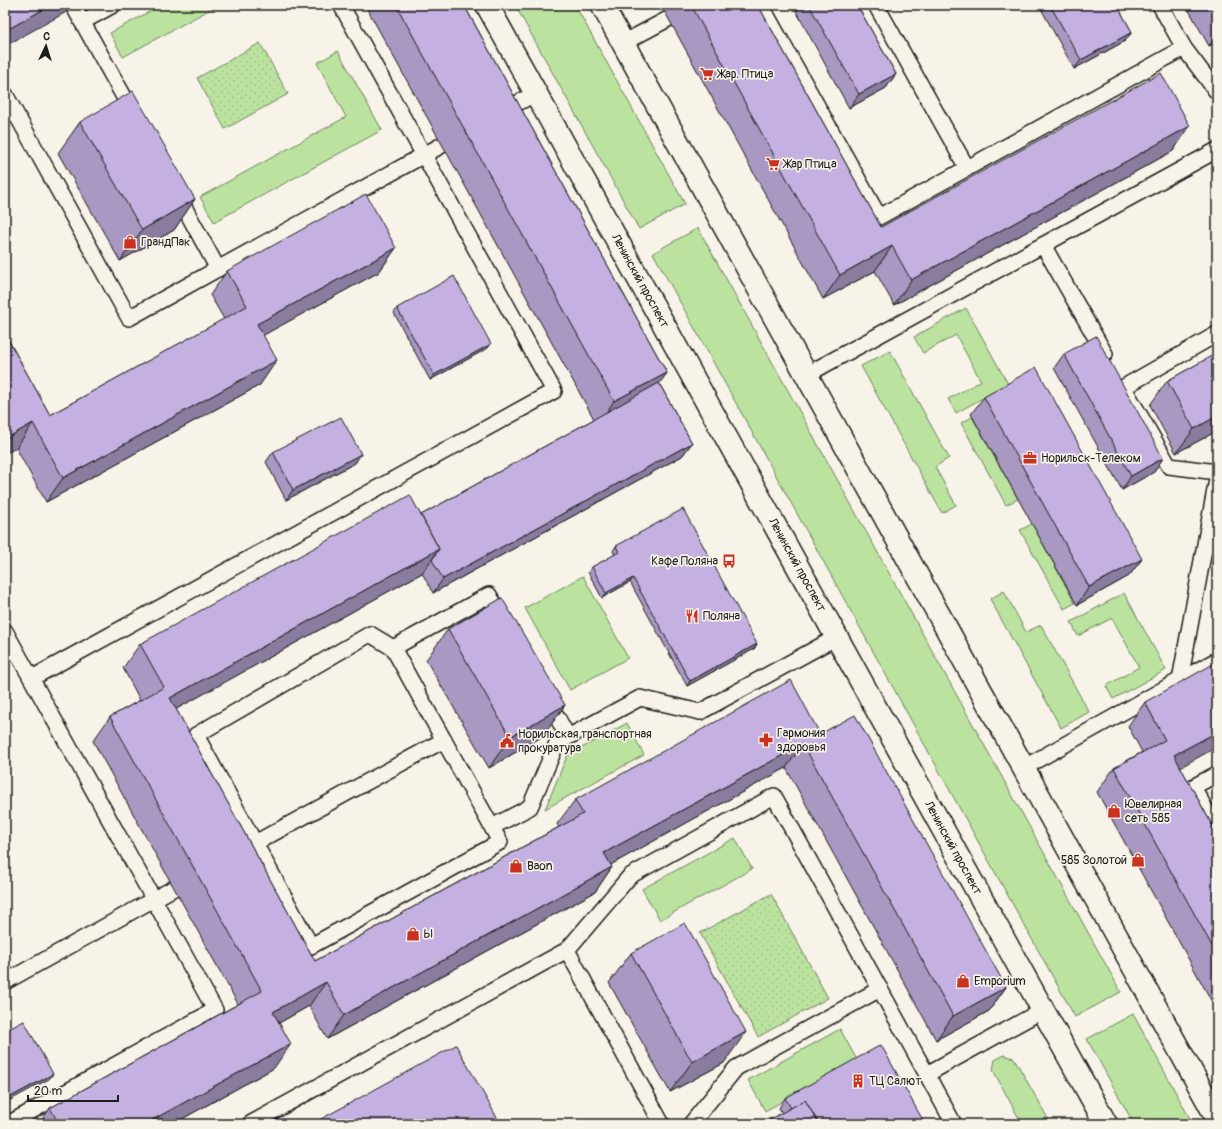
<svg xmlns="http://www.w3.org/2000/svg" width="1222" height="1129" font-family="Pangolin,sans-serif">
	<defs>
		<pattern id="park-dots" width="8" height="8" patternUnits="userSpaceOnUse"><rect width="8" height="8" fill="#bbe39f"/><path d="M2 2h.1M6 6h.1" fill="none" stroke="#a0c288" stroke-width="1.8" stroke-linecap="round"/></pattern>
	</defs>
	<rect width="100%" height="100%" fill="#f7f3e8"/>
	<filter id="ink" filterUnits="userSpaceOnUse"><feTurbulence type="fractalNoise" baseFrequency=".025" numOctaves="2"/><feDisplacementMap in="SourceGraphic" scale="8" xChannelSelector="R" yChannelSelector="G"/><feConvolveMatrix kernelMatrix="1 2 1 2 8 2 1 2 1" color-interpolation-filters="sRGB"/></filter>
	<g filter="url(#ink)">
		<g fill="#bbe39f" stroke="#6c805e">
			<polygon points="162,5 218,5 123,57 110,33"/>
			<polygon points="515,5 575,5 685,204 639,229"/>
			<polygon points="338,51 382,130 214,222 200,197 346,117 317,63"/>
			<polygon points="698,228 1121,992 1075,1017 653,253"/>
			<polygon points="966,308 1008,384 956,413 948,399 981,381 956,335 923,353 914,337"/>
			<polygon points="890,351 949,458 935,467 956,505 942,513 861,366"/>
			<polygon points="972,417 1018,499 1006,505 961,423"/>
			<polygon points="1032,524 1075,603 1064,609 1020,530"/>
			<polygon points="583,576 628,658 570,690 525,608"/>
			<polygon points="1004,591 1026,632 1041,625 1089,712 1061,728 990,599"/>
			<polygon points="1124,593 1166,670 1113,699 1106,686 1139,667 1112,618 1078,636 1071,622"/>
			<polygon points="627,723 644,755 545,809 567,756"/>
			<polygon points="735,838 752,869 660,920 642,889"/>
			<polygon points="1133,1014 1193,1124 1134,1124 1087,1039"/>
			<polygon points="840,1029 857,1060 765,1111 748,1080"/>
			<polygon points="1004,1055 1014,1058 1051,1124 1022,1124 993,1070 995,1060"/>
		</g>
		<g fill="url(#park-dots)" stroke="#6c805e">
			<polygon points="260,43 288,94 225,129 197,78"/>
			<polygon points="771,894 828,998 758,1037 700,933"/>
		</g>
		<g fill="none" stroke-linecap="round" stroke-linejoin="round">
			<g stroke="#1c1c1c" stroke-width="18">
				<g id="service">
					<polyline points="761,5 879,217 1184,48"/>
					<polyline points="876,5 967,168"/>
					<polyline points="1160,5 1184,48 1217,92"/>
					<polyline points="74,7 133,113"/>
					<polyline points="82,22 113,5"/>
					<polyline points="623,43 668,19"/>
					<polyline points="5,94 129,318 442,145"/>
					<polyline points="500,113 536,93"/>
					<polyline points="177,194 218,269"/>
					<polyline points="1043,245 1217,150"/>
					<polyline points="806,375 1043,245 1105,354"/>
					<polyline points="1124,387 1217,334"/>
					<polyline points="1124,388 1169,466 1217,472"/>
					<polyline points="5,631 215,1010 8,1124"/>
					<polyline points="393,648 370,634 196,735 311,946 500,842 393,648 489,595 503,620"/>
					<polyline points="32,678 554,391 341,5"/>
					<polyline points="1180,680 1217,660"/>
					<polyline points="547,699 568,737"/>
					<polyline points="1023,768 1180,680 1217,479"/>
					<polyline points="1217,774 1193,787 1217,830"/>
					<polyline points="492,827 530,807 557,743 640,698 700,712 837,637"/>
					<polyline points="246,848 444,740"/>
					<polyline points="567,950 662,1124"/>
					<polyline points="5,982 174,888"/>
					<polyline points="927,1074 1043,1010"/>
					<polyline points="250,1124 567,950 630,876 774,796 954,1124"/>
					<polyline points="691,1124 736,1068 880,989"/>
				</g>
			</g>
			<g stroke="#1c1c1c" stroke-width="25">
				<g id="secondary">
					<polyline points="487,5 1106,1124"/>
					<polyline points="602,5 1217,1118"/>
				</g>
			</g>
			<use href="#service" stroke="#f7f3e8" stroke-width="15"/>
			<use href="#secondary" stroke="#f7f3e8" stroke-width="22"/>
		</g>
		<g fill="#a998c2" stroke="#1c1c1c">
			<polygon points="365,5 464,5 667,373 659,383 692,443 682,456 433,593 422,573 176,709 315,961 559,827 557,824 575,800 820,734 1006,987 989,1011 936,1040 786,768 610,865 612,867 595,892 327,1039 309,1006 279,1023 274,1068 173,1124 39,1124 50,1108 238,1004 93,741 110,717 140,700 123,668 140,644 421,515 594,419"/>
			<polygon points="661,5 758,5 881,227 1190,126 1173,151 894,305 875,271 823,299"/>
			<polygon points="800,5 857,5 896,74 886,88 849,108 796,11"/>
			<polygon points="1039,5 1117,5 1132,32 1125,41 1074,69"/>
			<polygon points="1186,5 1217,5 1217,42 1209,46"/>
			<polygon points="80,122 195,199 174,230 120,261 58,153"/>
			<polygon points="396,248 379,272 263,335 260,385 46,502 16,448 5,334 50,415 224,319 210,295 227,271"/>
			<polygon points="397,308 488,348 430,380 394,313"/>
			<polygon points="1217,353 1217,431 1176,453 1150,405 1167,381"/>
			<polygon points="1064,354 1163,458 1154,472 1122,490 1054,368"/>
			<polygon points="984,397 1142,559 1129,576 1077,605 971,414"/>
			<polygon points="273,452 361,454 355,463 286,500 266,462"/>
			<polygon points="616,546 757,644 754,649 687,686 630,582 602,598 588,572 592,567 615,555 613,551"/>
			<polygon points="448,629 565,705 543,736 489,768 426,660"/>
			<polygon points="1145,702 1217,834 1217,1011 1097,792 1114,768 1142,752 1128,726"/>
			<polygon points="631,953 724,1063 670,1092 609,983"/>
			<polygon points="785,1098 925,1124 782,1113 779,1108"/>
		</g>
		<g fill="#897c9e" stroke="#1c1c1c">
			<polygon points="51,5 79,5 5,46 5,31"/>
			<polygon points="1132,32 1125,41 1074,69 1081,60"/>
			<polygon points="1217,35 1217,42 1209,46"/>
			<polygon points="896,74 886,88 849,108 859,94"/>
			<polygon points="1190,126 1173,151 894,305 911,280"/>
			<polygon points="195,199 174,230 120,261 142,230"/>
			<polygon points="892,246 875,271 823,299 840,275"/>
			<polygon points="396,248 379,272 240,348 257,324"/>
			<polygon points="491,344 488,348 430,380 434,375"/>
			<polygon points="277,360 260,385 46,502 63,478"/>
			<polygon points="667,373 650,397 597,426 614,401"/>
			<polygon points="1217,416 1217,431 1176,453 1194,429"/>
			<polygon points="33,423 16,448 5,454 5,439"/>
			<polygon points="692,443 682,456 433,593 443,579"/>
			<polygon points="361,454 355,463 286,500 293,490"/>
			<polygon points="1163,458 1154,472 1122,490 1131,476"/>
			<polygon points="439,549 422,573 153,722 170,698"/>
			<polygon points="1142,559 1129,576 1077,605 1089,587"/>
			<polygon points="633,578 630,582 602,598 606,593"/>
			<polygon points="757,644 754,649 687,686 690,681"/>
			<polygon points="565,705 543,736 489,768 510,737"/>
			<polygon points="1217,732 1217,747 1157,780 1174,755"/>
			<polygon points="803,744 786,768 587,878 604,853"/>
			<polygon points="612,867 595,892 327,1039 344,1015"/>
			<polygon points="326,982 309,1006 256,1036 273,1012"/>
			<polygon points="1006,987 989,1011 936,1040 953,1016"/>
			<polygon points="746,1032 724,1063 670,1092 692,1062"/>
			<polygon points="291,1044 274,1068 173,1124 145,1124"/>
			<polygon points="53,1074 49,1079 5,1103 5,1100"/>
		</g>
		<g fill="#c4b1e2" stroke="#1c1c1c">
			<polygon points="5,5 51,5 5,31"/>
			<polygon points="396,5 464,5 667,373 614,401"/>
			<polygon points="691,5 758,5 881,227 1161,73 1190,126 911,280 892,246 840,275"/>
			<polygon points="809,5 857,5 896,74 859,94"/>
			<polygon points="1050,5 1117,5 1132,32 1081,60"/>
			<polygon points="133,91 195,199 142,230 80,122"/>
			<polygon points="366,194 396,248 257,324 277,360 63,478 33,423 5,439 5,334 50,415 247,306 227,271"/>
			<polygon points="454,276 491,344 434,375 397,308"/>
			<polygon points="1096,336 1163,458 1131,476 1064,354"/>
			<polygon points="1217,353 1217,416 1194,429 1167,381"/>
			<polygon points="1036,367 1142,559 1089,587 984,397"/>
			<polygon points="659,383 692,443 443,579 432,560 439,549 421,515"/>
			<polygon points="341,417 361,454 293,490 273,452"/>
			<polygon points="410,495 439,549 170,698 315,961 583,814 575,800 791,680 820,734 855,715 1006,987 953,1016 803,744 604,853 612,867 344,1015 326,982 273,1012 291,1044 145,1124 59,1124 50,1108 262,991 110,717 164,687 140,644"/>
			<polygon points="683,509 757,644 690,681 633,578 606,593 592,567 619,552 616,546"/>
			<polygon points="502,598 565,705 510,737 448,629"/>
			<polygon points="1217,662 1217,732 1174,755 1217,834 1217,955 1114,768 1165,740 1145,702"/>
			<polygon points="685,923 746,1032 692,1062 631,953"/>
			<polygon points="24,1021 53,1074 5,1100 5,1031"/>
			<polygon points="456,1045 500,1123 499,1124 312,1124"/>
			<polygon points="881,1045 925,1124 819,1124 805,1100 791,1108 785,1098"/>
			<polygon points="805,1100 819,1124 762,1124"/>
		</g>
	</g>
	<defs>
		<g id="supermarket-bare" transform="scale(1.08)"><path d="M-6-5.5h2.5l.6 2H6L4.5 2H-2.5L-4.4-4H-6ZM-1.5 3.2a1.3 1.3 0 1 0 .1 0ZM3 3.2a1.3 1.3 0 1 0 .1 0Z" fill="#c8321e" stroke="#f7f3e8" stroke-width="2.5" paint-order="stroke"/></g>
		<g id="shop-bare" transform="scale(1.08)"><path d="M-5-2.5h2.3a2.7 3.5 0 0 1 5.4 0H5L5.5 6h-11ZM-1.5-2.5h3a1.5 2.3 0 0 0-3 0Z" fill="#c8321e" stroke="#f7f3e8" stroke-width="2.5" paint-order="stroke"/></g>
		<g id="office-bare" transform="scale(1.08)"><path d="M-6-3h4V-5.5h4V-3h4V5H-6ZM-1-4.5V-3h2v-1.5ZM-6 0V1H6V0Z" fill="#c8321e" stroke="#f7f3e8" stroke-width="2.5" paint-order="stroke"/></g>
		<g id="bus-bare" transform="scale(1.08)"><path d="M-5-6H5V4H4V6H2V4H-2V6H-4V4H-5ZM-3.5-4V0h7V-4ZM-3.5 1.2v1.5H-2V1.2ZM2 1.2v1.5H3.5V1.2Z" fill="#c8321e" stroke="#f7f3e8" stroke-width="2.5" paint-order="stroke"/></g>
		<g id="restaurant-bare" transform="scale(1.08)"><path d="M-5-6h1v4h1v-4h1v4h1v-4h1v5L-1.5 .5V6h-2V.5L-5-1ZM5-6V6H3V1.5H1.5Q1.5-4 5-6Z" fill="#c8321e" stroke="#f7f3e8" stroke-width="2.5" paint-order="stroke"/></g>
		<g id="pharmacy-bare" transform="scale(1.08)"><path d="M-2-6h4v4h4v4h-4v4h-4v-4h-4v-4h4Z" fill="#c8321e" stroke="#f7f3e8" stroke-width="2.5" paint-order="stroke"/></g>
		<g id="civic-bare" transform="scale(1.08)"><path d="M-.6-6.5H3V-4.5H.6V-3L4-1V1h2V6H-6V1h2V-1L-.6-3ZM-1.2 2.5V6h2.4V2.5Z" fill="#c8321e" stroke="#f7f3e8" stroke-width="2.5" paint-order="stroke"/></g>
		<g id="building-bare" transform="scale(1.08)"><path d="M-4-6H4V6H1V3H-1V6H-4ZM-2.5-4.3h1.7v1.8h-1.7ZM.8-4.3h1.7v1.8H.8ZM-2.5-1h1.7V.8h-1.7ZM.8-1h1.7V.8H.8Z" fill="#c8321e" stroke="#f7f3e8" stroke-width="2.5" paint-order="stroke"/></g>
	</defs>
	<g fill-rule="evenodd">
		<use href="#supermarket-bare" x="707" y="74"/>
		<use href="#supermarket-bare" x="773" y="164"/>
		<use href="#shop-bare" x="130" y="242"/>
		<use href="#office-bare" x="1030" y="458"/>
		<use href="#bus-bare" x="729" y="561"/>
		<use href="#restaurant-bare" x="692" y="616"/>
		<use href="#pharmacy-bare" x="766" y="740"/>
		<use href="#civic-bare" x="507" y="741"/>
		<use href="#shop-bare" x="1114" y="811"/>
		<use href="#shop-bare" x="1138" y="860"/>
		<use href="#shop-bare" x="516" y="866"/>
		<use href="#shop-bare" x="413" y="934"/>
		<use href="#shop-bare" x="963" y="981"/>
		<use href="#building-bare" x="858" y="1081"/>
	</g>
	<g text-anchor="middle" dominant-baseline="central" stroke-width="3.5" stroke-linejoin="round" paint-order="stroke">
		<g font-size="12" fill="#1c1c1c" stroke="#f7f3e8" text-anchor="start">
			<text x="718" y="74">Жар. Птица</text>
			<text x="784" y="164">Жар Птица</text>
			<text x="141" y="242">ГрандПак</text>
			<text x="1041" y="458">Норильск-Телеком</text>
			<text x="718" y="561" text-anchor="end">Кафе Поляна</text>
			<text x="703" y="616">Поляна</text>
			<text x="777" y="733">Гармония<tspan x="777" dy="14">здоровья</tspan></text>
			<text x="518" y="734">Норильская транспортная<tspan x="518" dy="14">прокуратура</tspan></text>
			<text x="1125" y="804">Ювелирная<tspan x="1125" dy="14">сеть 585</tspan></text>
			<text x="1127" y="860" text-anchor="end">585 Золотой</text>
			<text x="527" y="866">Baon</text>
			<text x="424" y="934">Ы</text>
			<text x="974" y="981">Emporium</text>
			<text x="869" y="1081">ТЦ Салют</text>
		</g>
		<g font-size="12" fill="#1c1c1c" stroke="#f7f3e8">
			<text transform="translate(640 281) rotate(61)">Ленинский проспект</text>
			<text transform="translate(797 565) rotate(61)">Ленинский проспект</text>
			<text transform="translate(953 848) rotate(61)">Ленинский проспект</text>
		</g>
	</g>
	<rect width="1222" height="1129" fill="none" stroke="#f7f3e8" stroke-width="20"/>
	<rect x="10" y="10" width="1202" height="1109" fill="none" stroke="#1c1c1c" stroke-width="1.5" filter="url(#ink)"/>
	<g transform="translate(46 46) rotate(4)" stroke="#f7f3e8" stroke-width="3" paint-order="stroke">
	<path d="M0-3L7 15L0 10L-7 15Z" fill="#1c1c1c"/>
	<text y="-6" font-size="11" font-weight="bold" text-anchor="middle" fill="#1c1c1c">С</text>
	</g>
	<path d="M28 1095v6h90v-6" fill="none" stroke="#1c1c1c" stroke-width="2"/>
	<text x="34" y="1095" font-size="12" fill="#1c1c1c" stroke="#f7f3e8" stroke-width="3" paint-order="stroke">20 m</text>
</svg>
